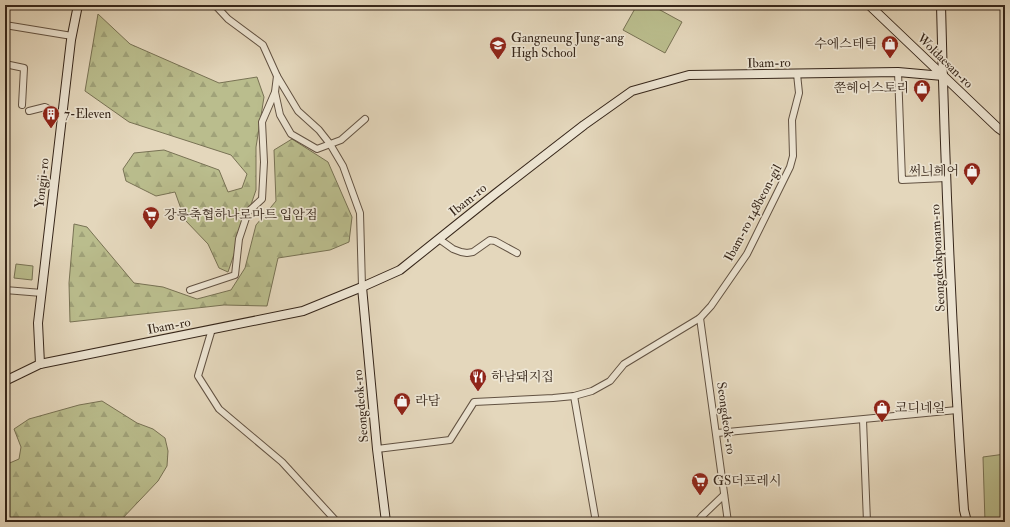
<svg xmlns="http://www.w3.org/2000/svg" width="1010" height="527" font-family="'IM FELL Double Pica','Noto Serif KR',serif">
	<defs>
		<pattern id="forest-firs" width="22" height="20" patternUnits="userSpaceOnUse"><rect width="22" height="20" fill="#babd8d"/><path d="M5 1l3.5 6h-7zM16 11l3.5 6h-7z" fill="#a0a279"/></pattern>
	</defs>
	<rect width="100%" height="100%" fill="#e4d7bc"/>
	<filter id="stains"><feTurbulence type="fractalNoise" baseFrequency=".005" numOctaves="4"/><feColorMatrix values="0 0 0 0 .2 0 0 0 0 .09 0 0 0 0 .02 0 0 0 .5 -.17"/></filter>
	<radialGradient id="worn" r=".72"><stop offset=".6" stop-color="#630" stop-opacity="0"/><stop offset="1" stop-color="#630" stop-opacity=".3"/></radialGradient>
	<g fill="url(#forest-firs)" stroke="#787254">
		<polygon points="98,14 130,44 219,83 257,77 264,97 256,147 256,190 228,272 219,268 208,244 185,220 175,192 156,196 126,181 123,169 134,153 164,150 219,170 228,192 242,188 247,174 231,155 129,122 85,91"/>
		<polygon points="292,139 328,162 352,217 349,242 330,250 278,258 267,306 224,305 70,322 69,283 74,224 87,227 134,283 163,287 197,299 231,290 245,268 256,225 276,201 274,150"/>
		<polygon points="102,401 137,423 153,429 165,438 168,451 167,466 158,481 120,521 114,522 5,522 5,465 19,459 21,447 14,429 29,419 79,405"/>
	</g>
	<g fill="#babd8d" stroke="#787254">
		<polygon points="637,5 651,5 682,22 665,53 623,30"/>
		<polygon points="16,264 33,266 32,280 14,278"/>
		<polygon points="1005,454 1005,522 985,522 983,457"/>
	</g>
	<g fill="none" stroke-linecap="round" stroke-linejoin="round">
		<g stroke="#625242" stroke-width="8">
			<g id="street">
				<polyline points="215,5 228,19 263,45 277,76 275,92 280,115 291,134 317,149 341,140 365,119"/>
				<polyline points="5,25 72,36"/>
				<polyline points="5,64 24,68 22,105"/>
				<polyline points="898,72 902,180 946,178"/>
				<polyline points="277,76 298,111 319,130 330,144 343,166 360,213 362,287"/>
				<polyline points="29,111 45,107 62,116"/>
				<polyline points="1004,132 1005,122"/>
				<polyline points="439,239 453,249 461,252 467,253 473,252 490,240 495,241 517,253"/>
				<polyline points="5,290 42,293"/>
				<polyline points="190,290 235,275 239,239 248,212 262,199 264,162 262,122 275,92"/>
				<polyline points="700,318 728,522"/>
				<polyline points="212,329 198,376 219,409 282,462 337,522"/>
				<polyline points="574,396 596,522"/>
				<polyline points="863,420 867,522"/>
				<polyline points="717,433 957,410"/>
				<polyline points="377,449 450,440 474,402 553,398 574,396 592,391 610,381 624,364 700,318 711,306 747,254 790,167 793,156 792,120 799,93 797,74"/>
				<polyline points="697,522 702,516 724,495"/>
			</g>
		</g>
		<g stroke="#36261a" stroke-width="10">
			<g id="secondary">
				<polyline points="869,5 998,128 1005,133"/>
				<path d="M 941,5 C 945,174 952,342 964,510 L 967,522"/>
				<polyline points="362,287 377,449 386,522"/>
				<polyline points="40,364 38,323 71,40 78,5"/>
				<polyline points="5,381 40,364 303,311 362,287 400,270 495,194 584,125 632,91 689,75 898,72 943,76"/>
			</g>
		</g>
		<use href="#street" stroke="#ede5d3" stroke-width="6"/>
		<use href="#secondary" stroke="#ede5d3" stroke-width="8"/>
	</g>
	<defs>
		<g id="shop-pin" transform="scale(0.9)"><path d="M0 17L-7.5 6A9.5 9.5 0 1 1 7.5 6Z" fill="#8f2418" stroke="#ede5d3"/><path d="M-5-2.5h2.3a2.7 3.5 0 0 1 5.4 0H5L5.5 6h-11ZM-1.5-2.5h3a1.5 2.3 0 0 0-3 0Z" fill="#fff"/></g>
		<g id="school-pin" transform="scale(0.9)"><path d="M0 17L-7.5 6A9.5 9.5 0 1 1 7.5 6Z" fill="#8f2418" stroke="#ede5d3"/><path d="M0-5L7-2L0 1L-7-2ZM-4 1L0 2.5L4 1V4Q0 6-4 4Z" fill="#fff"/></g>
		<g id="building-pin" transform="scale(0.9)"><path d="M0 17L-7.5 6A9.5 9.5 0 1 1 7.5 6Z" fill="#8f2418" stroke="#ede5d3"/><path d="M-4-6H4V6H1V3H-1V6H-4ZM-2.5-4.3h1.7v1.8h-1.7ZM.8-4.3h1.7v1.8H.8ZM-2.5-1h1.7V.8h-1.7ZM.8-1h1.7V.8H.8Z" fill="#fff"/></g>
		<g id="supermarket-pin" transform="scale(0.9)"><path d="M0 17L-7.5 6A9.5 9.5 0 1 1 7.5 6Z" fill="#8f2418" stroke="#ede5d3"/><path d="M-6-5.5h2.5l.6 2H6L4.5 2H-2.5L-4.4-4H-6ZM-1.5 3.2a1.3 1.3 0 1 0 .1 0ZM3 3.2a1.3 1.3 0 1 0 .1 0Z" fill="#fff"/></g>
		<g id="restaurant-pin" transform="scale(0.9)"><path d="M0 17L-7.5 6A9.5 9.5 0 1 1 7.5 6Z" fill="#8f2418" stroke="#ede5d3"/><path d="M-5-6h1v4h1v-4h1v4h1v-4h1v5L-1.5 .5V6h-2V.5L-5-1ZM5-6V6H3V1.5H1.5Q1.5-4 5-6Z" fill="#fff"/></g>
	</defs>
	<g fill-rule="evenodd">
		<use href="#shop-pin" x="890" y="44"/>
		<use href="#school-pin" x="498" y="45"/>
		<use href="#shop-pin" x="922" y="88"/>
		<use href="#building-pin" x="51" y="114"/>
		<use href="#shop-pin" x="972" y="171"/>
		<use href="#supermarket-pin" x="151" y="215"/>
		<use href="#restaurant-pin" x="478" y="377"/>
		<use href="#shop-pin" x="402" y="401"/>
		<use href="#shop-pin" x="882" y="408"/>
		<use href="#supermarket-pin" x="700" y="481"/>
	</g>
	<g text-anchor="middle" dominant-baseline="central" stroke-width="3.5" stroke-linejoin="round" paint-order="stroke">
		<g font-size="13" fill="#36261a" stroke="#ede5d3" text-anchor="start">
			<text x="511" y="38">Gangneung Jung-ang<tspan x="511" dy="15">High School</tspan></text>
			<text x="877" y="44" text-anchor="end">수에스테틱</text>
			<text x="909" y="88" text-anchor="end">쭌헤어스토리</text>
			<text x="64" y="114">7-Eleven</text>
			<text x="959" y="171" text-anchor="end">써니헤어</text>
			<text x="164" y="215">강릉축협하나로마트 입암점</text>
			<text x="491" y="377">하남돼지집</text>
			<text x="415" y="401">라담</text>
			<text x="895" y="408">코디네일</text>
			<text x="713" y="481">GS더프레시</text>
		</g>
		<g font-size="13" fill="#36261a" stroke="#ede5d3">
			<text transform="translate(945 61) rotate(44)">Woldaesan-ro</text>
			<text transform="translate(769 63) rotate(-1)">Ibam-ro</text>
			<text transform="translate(42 183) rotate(-84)">Yongji-ro</text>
			<text transform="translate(468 200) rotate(-39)">Ibam-ro</text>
			<text transform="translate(753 213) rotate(-62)">Ibam-ro 148beon-gil</text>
			<text transform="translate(938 258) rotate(-93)">Seongdeokponam-ro</text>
			<text transform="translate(169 326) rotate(-11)">Ibam-ro</text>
			<text transform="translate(361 406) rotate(-95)">Seongdeok-ro</text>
			<text transform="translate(726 418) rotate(82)">Seongdeok-ro</text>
		</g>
	</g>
	<rect width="1010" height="527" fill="none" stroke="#e4d7bc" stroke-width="20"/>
	<rect x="6" y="6" width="998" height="515" fill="none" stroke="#36261a" stroke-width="2"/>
	<rect x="10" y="10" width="990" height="507" fill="none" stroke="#36261a"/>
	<rect width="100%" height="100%" filter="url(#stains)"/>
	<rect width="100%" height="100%" fill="url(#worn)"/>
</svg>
